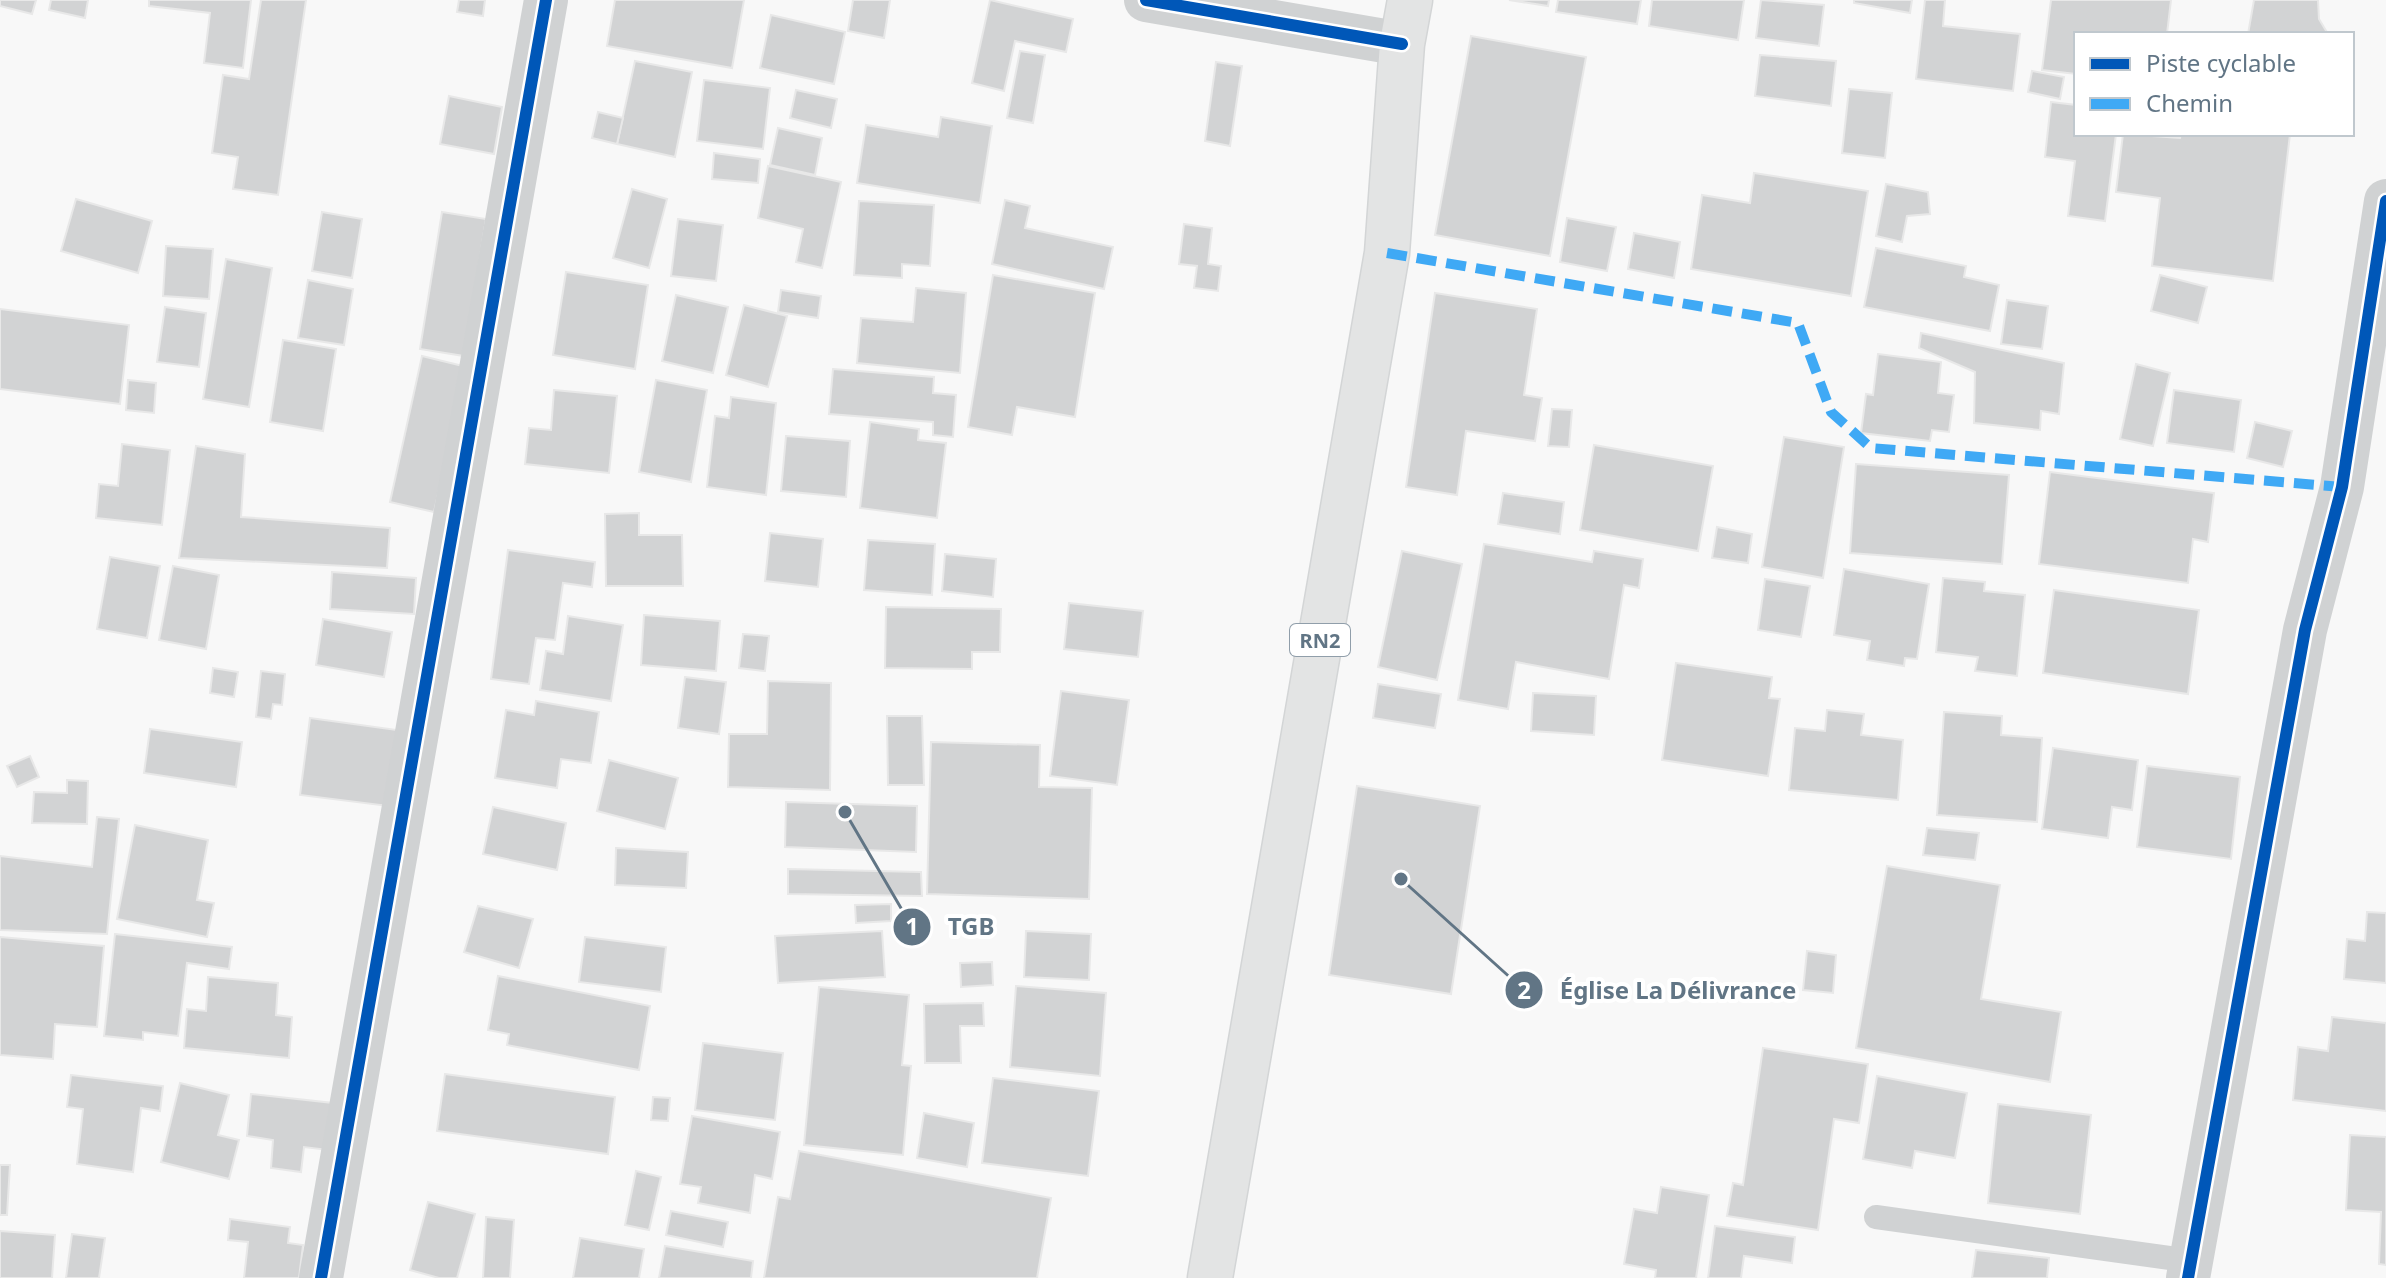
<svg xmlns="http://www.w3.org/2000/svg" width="2386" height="1278" font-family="'Noto Sans',sans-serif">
	<rect width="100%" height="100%" fill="#f8f8f8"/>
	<g fill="#d2d3d4" stroke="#e8e8e8" stroke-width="2">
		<polygon points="0,0 36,0 32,14 0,6"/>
		<polygon points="51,0 88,0 85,18 49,10"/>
		<polygon points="149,0 251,0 243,68 204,63 210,13 149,6"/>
		<polygon points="261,0 306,0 278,195 233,189 238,157 212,153 223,75 249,79"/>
		<polygon points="459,0 485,0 483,16 457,12"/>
		<polygon points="615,0 744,0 732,68 607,46"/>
		<polygon points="853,0 890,0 884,38 848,31"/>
		<polygon points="990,0 1073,19 1066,52 1015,41 1004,91 972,83"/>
		<polygon points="1509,0 1549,0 1548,6"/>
		<polygon points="1558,0 1641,0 1637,24 1556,12"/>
		<polygon points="1652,0 1744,0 1738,40 1649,26"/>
		<polygon points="1761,0 1824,5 1819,46 1756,38"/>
		<polygon points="1854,0 1912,0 1910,13 1854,3"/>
		<polygon points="1925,0 1945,0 1943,26 2020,34 2013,91 1916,79"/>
		<polygon points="2051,0 2171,0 2167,34 2076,34 2076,74 2042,70"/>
		<polygon points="2254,0 2318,0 2319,19 2328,34 2248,34"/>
		<polygon points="771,15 845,32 834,84 760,68"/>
		<polygon points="1471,36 1586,57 1550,256 1435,235"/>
		<polygon points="1020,51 1045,55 1033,123 1007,118"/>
		<polygon points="1760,55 1836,61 1831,106 1755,96"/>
		<polygon points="635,61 692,72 675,157 617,144"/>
		<polygon points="1216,62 1242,66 1230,146 1205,141"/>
		<polygon points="2032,71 2064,77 2060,99 2028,92"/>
		<polygon points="704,80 770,88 763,149 697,141"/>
		<polygon points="1849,89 1892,93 1885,158 1842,153"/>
		<polygon points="796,90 837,99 831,128 790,118"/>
		<polygon points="449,96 502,107 494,154 440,144"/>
		<polygon points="2051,102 2076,105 2076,134 2116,134 2105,221 2068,216 2075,161 2045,157"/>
		<polygon points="598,112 623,118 617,144 592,138"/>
		<polygon points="941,117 992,126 980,203 857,183 866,125 938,137"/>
		<polygon points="778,128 822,138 815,175 770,165"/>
		<polygon points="2123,134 2180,138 2181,134 2290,134 2273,281 2152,266 2160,198 2116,192"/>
		<polygon points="714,153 760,159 758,183 712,179"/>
		<polygon points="768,166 841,182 822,268 796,262 803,229 758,218"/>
		<polygon points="1754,173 1868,191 1851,296 1691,269 1702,195 1750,203"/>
		<polygon points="1886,184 1928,192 1930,214 1907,216 1902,242 1876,236"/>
		<polygon points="632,189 667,199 649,268 613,258"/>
		<polygon points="76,199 152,221 138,273 61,251"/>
		<polygon points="1005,200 1030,206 1025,228 1113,247 1104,289 992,264"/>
		<polygon points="859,201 934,205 930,266 902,264 902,278 854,275"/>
		<polygon points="322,212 362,219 352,278 312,271"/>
		<polygon points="442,212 486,219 464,356 420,349"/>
		<polygon points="1567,218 1616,227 1607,271 1560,262"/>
		<polygon points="678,219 723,225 716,281 671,276"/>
		<polygon points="1184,224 1212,228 1208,264 1221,266 1218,291 1194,288 1197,266 1179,264"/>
		<polygon points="1634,233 1680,242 1674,278 1628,269"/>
		<polygon points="166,246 213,249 209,299 163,296"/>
		<polygon points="1876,248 1966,266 1964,277 1999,285 1990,331 1864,307"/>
		<polygon points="226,259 272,268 249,407 203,399"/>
		<polygon points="566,272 648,285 635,369 553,355"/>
		<polygon points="993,275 1095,293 1075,417 1017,407 1012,435 968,427"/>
		<polygon points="2160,275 2207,287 2198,323 2151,311"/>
		<polygon points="308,280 353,289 344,345 298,338"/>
		<polygon points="916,288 966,293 960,373 857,363 861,318 913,322"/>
		<polygon points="781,290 821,296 818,318 778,312"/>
		<polygon points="1435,293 1537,309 1524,395 1542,398 1535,441 1466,431 1457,495 1406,487"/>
		<polygon points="676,295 728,307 713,373 662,361"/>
		<polygon points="2007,300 2048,306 2042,349 2001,344"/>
		<polygon points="744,305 787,316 768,387 726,375"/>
		<polygon points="165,307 206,313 199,367 157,362"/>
		<polygon points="0,309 129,325 120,404 0,389"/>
		<polygon points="1921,333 2064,363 2059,414 2041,411 2040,430 1974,423 1975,372 1919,348"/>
		<polygon points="283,340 336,349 323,431 270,422"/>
		<polygon points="1878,354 1941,362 1938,393 1954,395 1949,432 1932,430 1930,441 1861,433 1866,394 1873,395"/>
		<polygon points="422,356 467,367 434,512 390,502"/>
		<polygon points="2136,364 2170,373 2153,446 2120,439"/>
		<polygon points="833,369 934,377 933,393 956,395 953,437 933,435 933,422 829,414"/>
		<polygon points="128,380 156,383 154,413 126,410"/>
		<polygon points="656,380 707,390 691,482 639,472"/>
		<polygon points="554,390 617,396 609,473 525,464 529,428 551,430"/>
		<polygon points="2174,390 2241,400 2234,452 2167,443"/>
		<polygon points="731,397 776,403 766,495 707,487 715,416 729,418"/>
		<polygon points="1552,409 1572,410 1569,447 1548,446"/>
		<polygon points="870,422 919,429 918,440 946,443 937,518 860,508"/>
		<polygon points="2255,422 2292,431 2283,467 2247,458"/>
		<polygon points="786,436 850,441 846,497 781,491"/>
		<polygon points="1784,437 1844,447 1823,578 1762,567"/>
		<polygon points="122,444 170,450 162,525 96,518 99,484 118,486"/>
		<polygon points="1594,445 1713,466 1698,551 1580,530"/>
		<polygon points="196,446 245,454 241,517 390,528 387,568 179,558"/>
		<polygon points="1856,464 2009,475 2002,564 1850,553"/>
		<polygon points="2050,472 2214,493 2208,542 2193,539 2188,583 2039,564"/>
		<polygon points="1503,493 1564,502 1560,534 1498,524"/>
		<polygon points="639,513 639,535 682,535 683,586 606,586 605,514"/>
		<polygon points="1717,527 1752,534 1748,563 1712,558"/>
		<polygon points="770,533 823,539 818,587 765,581"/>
		<polygon points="868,540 935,544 932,595 864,590"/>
		<polygon points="1484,544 1592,562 1594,551 1643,559 1639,588 1624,585 1609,679 1516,662 1508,709 1458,700"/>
		<polygon points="508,550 595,562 592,587 563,583 555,640 536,638 529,684 491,679"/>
		<polygon points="1402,551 1462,564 1437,680 1378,667"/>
		<polygon points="945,554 996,559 993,597 942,591"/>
		<polygon points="110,557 160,566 147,638 97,629"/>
		<polygon points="173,566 219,575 206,649 159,640"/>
		<polygon points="1844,569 1929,584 1917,659 1905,658 1904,666 1867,660 1870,641 1834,635"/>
		<polygon points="332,572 416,578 414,614 330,609"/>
		<polygon points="1943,578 1985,582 1984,591 2025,595 2017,676 1975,671 1978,657 1936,652"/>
		<polygon points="1765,579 1810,586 1801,637 1758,630"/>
		<polygon points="2054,590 2199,610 2188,694 2043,673"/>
		<polygon points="1069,603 1143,611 1138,657 1064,649"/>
		<polygon points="886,607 1001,609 1000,652 972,652 972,669 885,668"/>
		<polygon points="644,615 720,621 716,671 641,665"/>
		<polygon points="568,616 623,625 611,701 540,690 546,651 563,654"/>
		<polygon points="323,619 392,632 384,677 316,665"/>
		<polygon points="743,634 769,636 765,671 739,668"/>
		<polygon points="1676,663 1772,677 1769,698 1780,699 1768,776 1662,760"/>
		<polygon points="213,668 238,672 234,697 210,693"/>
		<polygon points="261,671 285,674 282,705 273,704 271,719 256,717"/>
		<polygon points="685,677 726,682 719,734 678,728"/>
		<polygon points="768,681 831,683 830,790 728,787 729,734 767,734"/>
		<polygon points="1378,684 1441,694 1435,728 1373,718"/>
		<polygon points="1061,691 1129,700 1117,785 1050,776"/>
		<polygon points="1533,693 1596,696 1594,735 1531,731"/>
		<polygon points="536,701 599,712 591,763 561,759 557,788 495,778 506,710 534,715"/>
		<polygon points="1827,710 1864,714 1861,735 1903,740 1898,800 1789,790 1795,728 1825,731"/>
		<polygon points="1944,712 2002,716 2001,735 2042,738 2037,822 1937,815"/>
		<polygon points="887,716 922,716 924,785 888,785"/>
		<polygon points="310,718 397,730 388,806 300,795"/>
		<polygon points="150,729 242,742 236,787 144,773"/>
		<polygon points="931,742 1040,745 1039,787 1092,788 1089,899 927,894"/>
		<polygon points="2053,748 2138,760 2132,810 2112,807 2108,838 2042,829"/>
		<polygon points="30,756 39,777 17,787 7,766"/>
		<polygon points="609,760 678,778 665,829 597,811"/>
		<polygon points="2147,766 2240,777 2231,859 2137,847"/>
		<polygon points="67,780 88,781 87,824 32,823 34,792 67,793"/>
		<polygon points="1357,786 1480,806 1451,994 1329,975"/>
		<polygon points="786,802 917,806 916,852 785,847"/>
		<polygon points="493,807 566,823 557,870 483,854"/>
		<polygon points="97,817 119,819 107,934 0,930 0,856 92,867"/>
		<polygon points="135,825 208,840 197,900 214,903 207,937 117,919"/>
		<polygon points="1927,828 1979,833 1975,860 1923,855"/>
		<polygon points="616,848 688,852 686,888 615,885"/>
		<polygon points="1887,866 2000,885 1981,999 2061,1012 2050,1082 1856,1048"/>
		<polygon points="788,869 921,872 922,896 788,894"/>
		<polygon points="891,904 891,921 856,923 855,905"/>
		<polygon points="478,906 533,919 519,968 464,952"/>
		<polygon points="2367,912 2386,913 2386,983 2344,979 2347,939 2365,941"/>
		<polygon points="882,931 885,977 778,983 775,936"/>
		<polygon points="1026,931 1091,934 1089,980 1024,977"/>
		<polygon points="115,934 232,947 229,969 187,963 178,1036 143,1032 143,1040 104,1036"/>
		<polygon points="0,937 104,946 97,1027 55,1024 53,1059 0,1055"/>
		<polygon points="585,937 666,947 661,992 579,982"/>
		<polygon points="1807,951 1836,955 1833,993 1803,990"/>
		<polygon points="992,962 993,985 961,987 960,963"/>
		<polygon points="498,976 650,1006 639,1070 507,1045 509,1034 488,1030"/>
		<polygon points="208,977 278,983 276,1015 292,1017 289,1058 184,1048 187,1009 206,1011"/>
		<polygon points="1016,986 1106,993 1100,1076 1010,1067"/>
		<polygon points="819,987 909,995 902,1065 911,1066 903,1155 804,1145"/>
		<polygon points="983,1003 984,1026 960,1026 961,1063 925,1063 924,1004"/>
		<polygon points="2332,1017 2386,1023 2386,1111 2293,1100 2298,1047 2328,1051"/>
		<polygon points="703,1043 783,1053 775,1120 695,1110"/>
		<polygon points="1763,1048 1868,1064 1859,1123 1834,1119 1818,1230 1727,1216 1733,1183 1743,1185"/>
		<polygon points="445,1074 615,1097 608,1154 437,1131"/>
		<polygon points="71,1075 163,1086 160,1111 141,1108 133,1172 77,1164 83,1109 67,1107"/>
		<polygon points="1877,1076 1967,1093 1955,1158 1915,1151 1912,1168 1863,1159"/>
		<polygon points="993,1078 1099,1091 1088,1176 982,1163"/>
		<polygon points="180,1083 229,1095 218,1135 239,1140 229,1179 161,1162"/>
		<polygon points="251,1094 333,1103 328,1150 304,1147 301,1172 271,1168 273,1140 247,1136"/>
		<polygon points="653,1097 670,1098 668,1121 651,1120"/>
		<polygon points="1998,1104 2091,1115 2080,1214 1988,1203"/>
		<polygon points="924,1113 974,1123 967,1167 917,1158"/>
		<polygon points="692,1116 780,1132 772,1179 755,1175 750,1213 698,1203 701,1187 680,1184"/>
		<polygon points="2350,1135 2386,1137 2386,1265 2379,1264 2381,1212 2346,1210"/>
		<polygon points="799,1151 1051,1198 1037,1278 764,1278 778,1197 790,1199"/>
		<polygon points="0,1165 10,1165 7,1215 0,1215"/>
		<polygon points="636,1171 661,1177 649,1230 625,1225"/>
		<polygon points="1661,1187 1709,1195 1696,1278 1655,1278 1656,1270 1624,1264 1634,1209 1657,1213"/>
		<polygon points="428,1202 475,1214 457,1278 439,1278 410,1270"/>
		<polygon points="671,1211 728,1222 723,1247 666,1235"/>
		<polygon points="486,1217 514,1220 510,1278 483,1278"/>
		<polygon points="230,1219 290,1227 288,1243 303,1245 299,1278 244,1278 248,1242 228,1240"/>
		<polygon points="1715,1226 1795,1237 1792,1263 1744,1256 1741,1278 1708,1278"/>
		<polygon points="0,1231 55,1235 52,1278 0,1278"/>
		<polygon points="72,1234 105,1238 99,1278 66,1278"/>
		<polygon points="580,1238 644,1249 639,1278 573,1278"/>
		<polygon points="665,1246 753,1261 751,1278 659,1278"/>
		<polygon points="1976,1250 2049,1258 2047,1278 1972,1278"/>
	</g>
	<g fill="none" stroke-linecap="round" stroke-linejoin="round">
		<g stroke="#d3d5d6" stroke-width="47">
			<polyline id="trunk" points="1210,1278 1387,253 1402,44 1410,0"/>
		</g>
		<polyline stroke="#d0d2d3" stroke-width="24" points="1876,1217 2191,1261"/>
		<g stroke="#d0d2d3" stroke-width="44">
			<polyline points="1146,0 1402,44"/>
			<polyline points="321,1278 546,0"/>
			<polyline points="2188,1278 2305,630 2342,487 2386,201"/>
		</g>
		<use href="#trunk" stroke="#e3e4e4" stroke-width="44"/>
		<polyline stroke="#3fa9f5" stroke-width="10" stroke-dasharray="20 10" stroke-linecap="butt" points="1387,253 1798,323 1831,412 1871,448 2342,487"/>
		<g stroke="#fff" stroke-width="17">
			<g id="cycleway">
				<polyline points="1146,0 1402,44"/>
				<polyline points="321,1278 546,0"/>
				<polyline points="2188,1278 2305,630 2342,487 2386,201"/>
			</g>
		</g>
		<use href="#cycleway" stroke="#0057b8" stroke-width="12"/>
	</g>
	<g text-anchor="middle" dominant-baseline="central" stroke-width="8" stroke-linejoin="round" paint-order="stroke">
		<rect fill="#fff" stroke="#909eaa" stroke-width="2" x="1290" y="624" width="60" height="32" rx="6"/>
		<g font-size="20" font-weight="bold" fill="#617585">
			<text x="1320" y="640">RN2</text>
		</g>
	</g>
	<path fill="none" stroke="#617585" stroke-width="3" d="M845 812L912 927M1401 879L1524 990"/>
	<g fill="#617585" stroke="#fff" stroke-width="3">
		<circle cx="845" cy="812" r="8"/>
		<circle cx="1401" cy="879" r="8"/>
		<circle cx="912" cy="927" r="20"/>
		<circle cx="1524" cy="990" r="20"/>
	</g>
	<g font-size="24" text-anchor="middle" font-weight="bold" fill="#fff">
		<text x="912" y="935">1</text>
		<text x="1524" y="999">2</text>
	</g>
	<g font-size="24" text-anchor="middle" font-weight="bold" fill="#617585" stroke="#fff" stroke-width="8" stroke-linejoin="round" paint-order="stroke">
		<text x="971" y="935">TGB</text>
		<text x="1678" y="999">Église La Délivrance</text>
	</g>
	<rect x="2074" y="32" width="280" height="104" fill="#ffffff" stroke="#c0c8ce" stroke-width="2"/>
	<rect x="2090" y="58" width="40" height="12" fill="#0057b8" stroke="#c0c8ce" stroke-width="2"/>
	<text x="2146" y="72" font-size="24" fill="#617585">Piste cyclable</text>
	<rect x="2090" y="98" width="40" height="12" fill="#3fa9f5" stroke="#c0c8ce" stroke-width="2"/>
	<text x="2146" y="112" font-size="24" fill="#617585">Chemin</text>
</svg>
